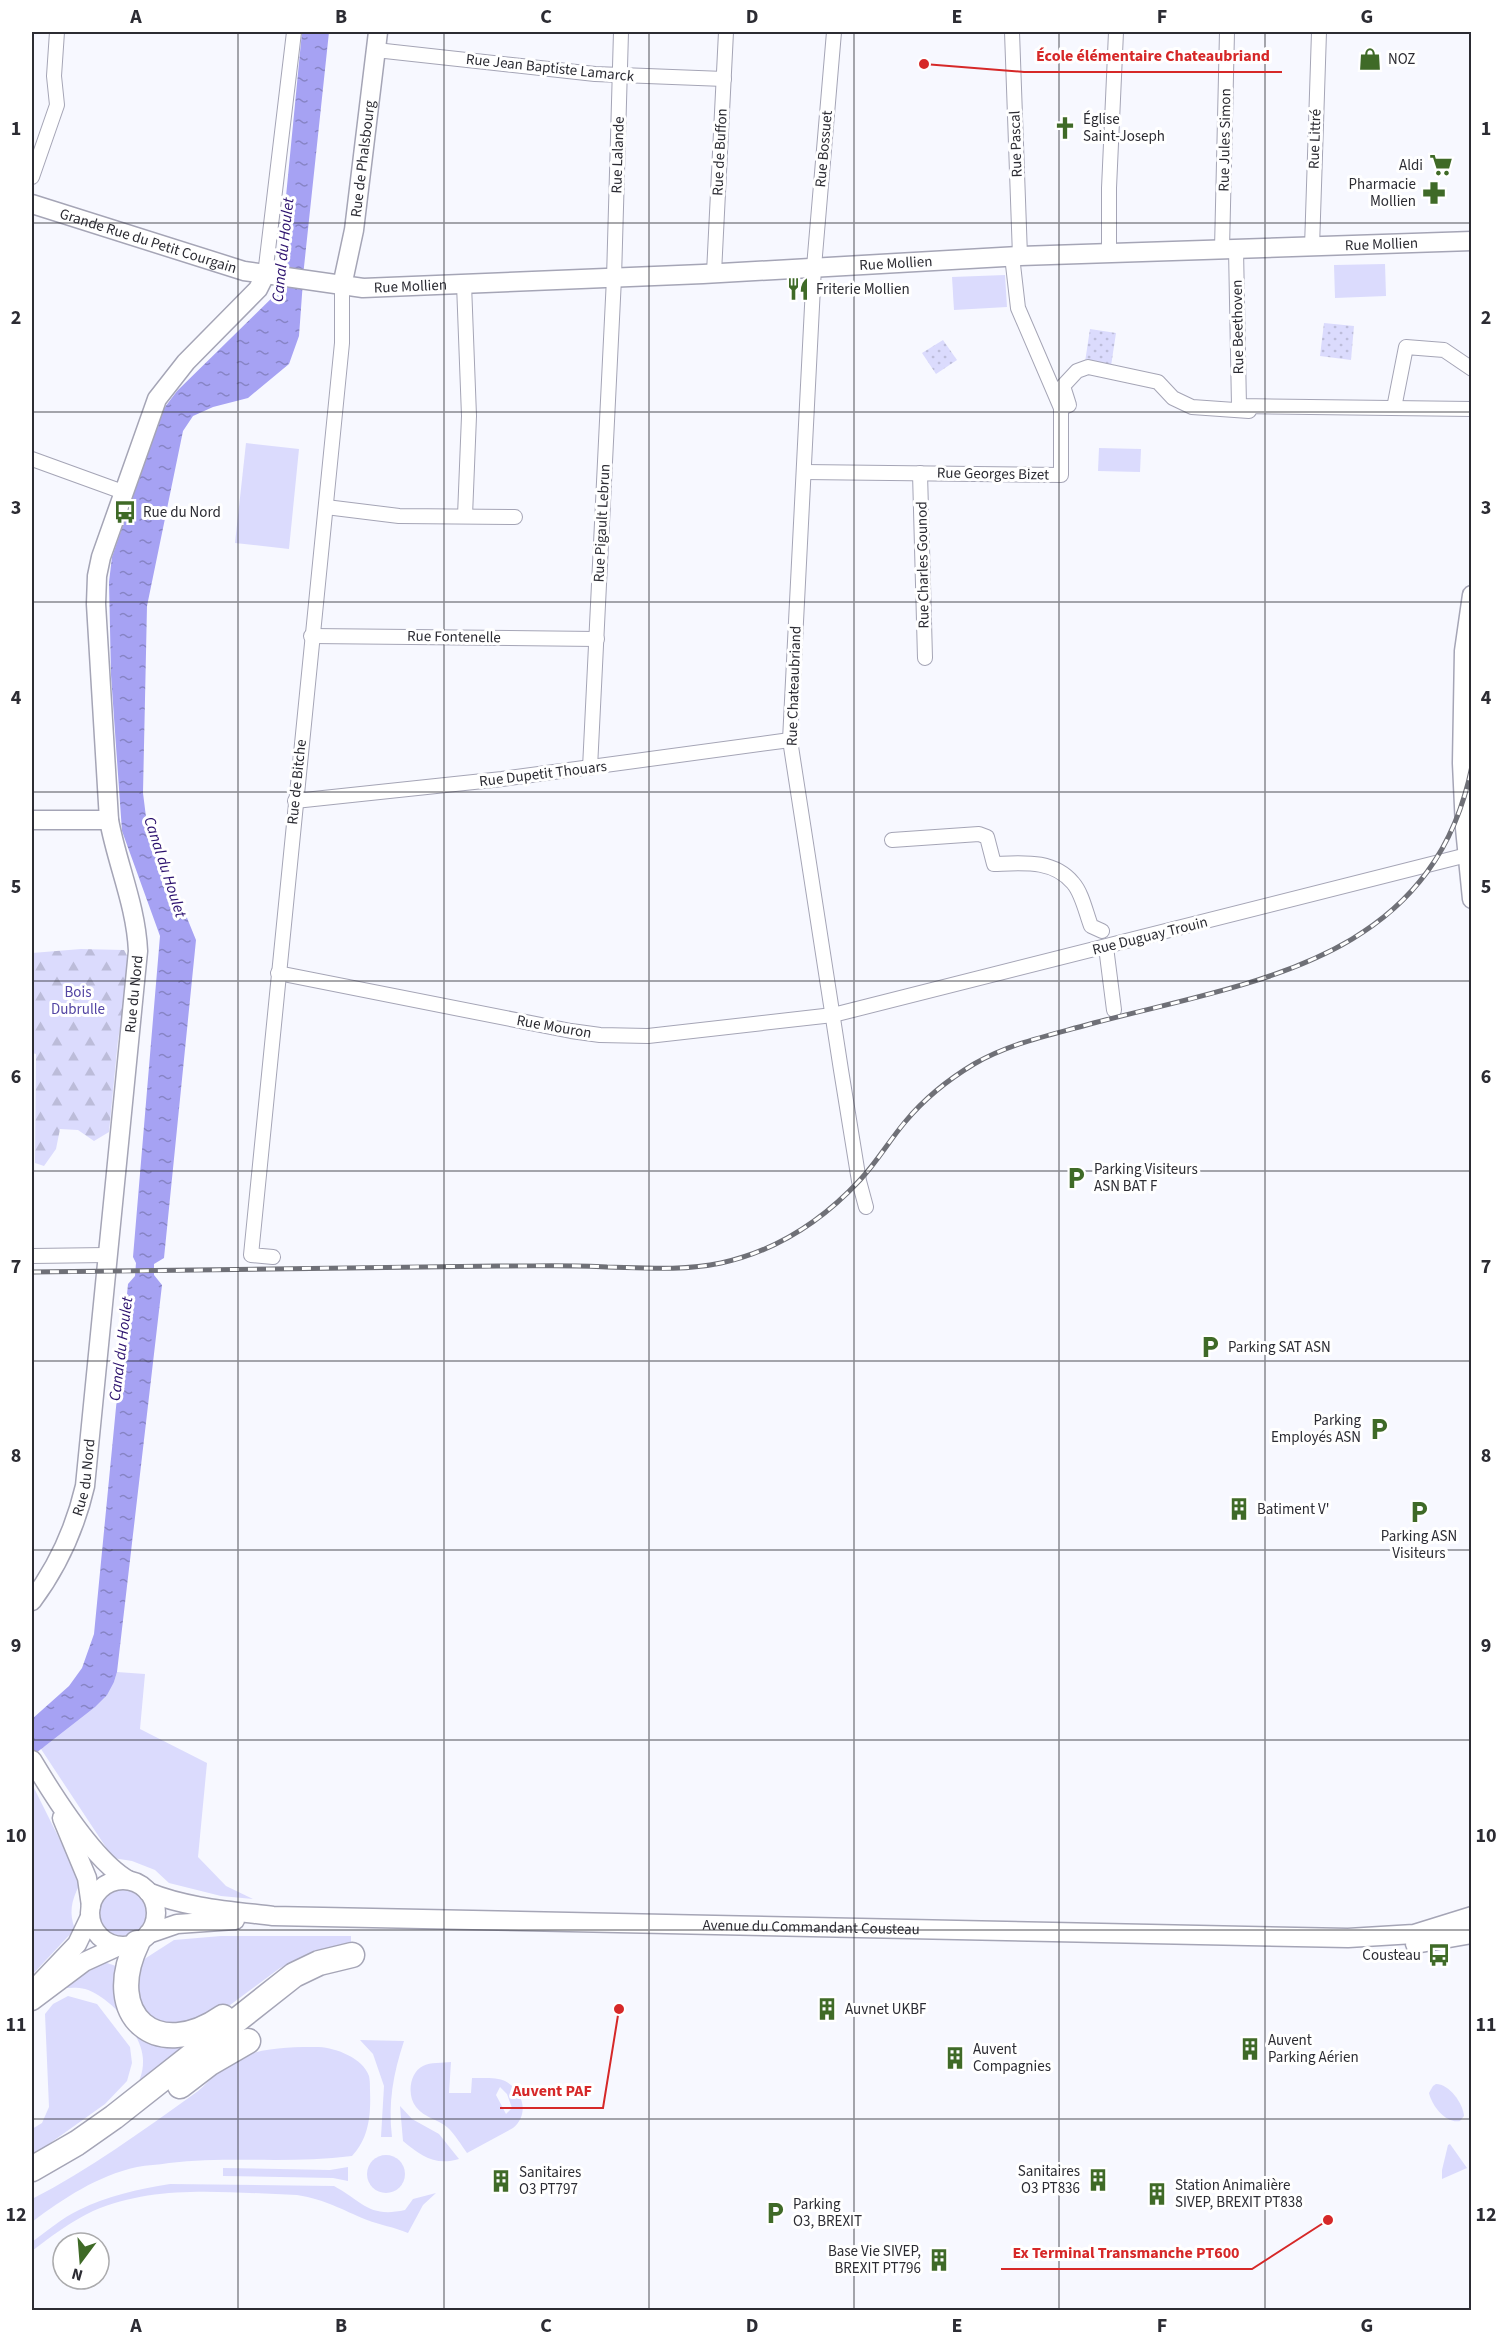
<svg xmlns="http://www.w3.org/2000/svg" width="1503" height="2342" font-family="'Source Sans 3',sans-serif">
	<defs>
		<pattern id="forest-firs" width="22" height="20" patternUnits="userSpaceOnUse" patternTransform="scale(1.5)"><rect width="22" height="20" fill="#dbdbfd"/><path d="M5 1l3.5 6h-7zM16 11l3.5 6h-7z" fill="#bcbcd9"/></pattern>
		<pattern id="park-dots" width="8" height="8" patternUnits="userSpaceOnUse" patternTransform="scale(1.5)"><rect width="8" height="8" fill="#dbdbfd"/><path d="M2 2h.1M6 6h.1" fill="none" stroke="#bcbcd9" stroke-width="1.8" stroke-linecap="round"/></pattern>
		<pattern id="water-ripples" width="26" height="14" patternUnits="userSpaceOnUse" patternTransform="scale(1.5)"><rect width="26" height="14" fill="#a6a2f3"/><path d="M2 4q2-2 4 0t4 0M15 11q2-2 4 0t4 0" fill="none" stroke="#8784c5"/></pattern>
	</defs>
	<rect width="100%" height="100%" fill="#f7f8ff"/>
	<g fill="#dbdbfd" fill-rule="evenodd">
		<polygon points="1385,264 1386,296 1335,298 1334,265"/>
		<polygon points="1005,275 1007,307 954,310 952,277"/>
		<polygon points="246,443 299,449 289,549 235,543"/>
		<polygon points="1099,448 1141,449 1140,472 1098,471"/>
		<polygon points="117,1672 145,1674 140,1729 207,1763 198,1857 226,1886 253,1899 221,1896 169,1883 155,1870 132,1861 113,1858 41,1749 114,1682"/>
		<path d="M 32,1784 L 71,1862 L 79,1886 C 71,1901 69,1914 75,1929 L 32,1975 Z"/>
		<circle cx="123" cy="1913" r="23"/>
		<polygon points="221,1936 351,1936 351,1945 311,1955 280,1968 218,2014 169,2030 142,2015 135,1965 174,1940"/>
		<path d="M 104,1962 L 122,1968 L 122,2007 L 198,2039 L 135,2089 C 140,2080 143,2072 143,2062 C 144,2035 110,1996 85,1989 C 78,1987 69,1988 62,1988 Z"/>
		<polygon points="68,1996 97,2004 130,2047 132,2063 127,2081 105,2104 32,2156 32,2129 42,2123 49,2107 45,2014 53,2004"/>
		<path d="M 360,2040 L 404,2041 C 393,2074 388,2103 392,2137 L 381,2137 L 384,2086 L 373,2054 Z"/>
		<path d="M 319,2047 C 336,2048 363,2058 369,2076 C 370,2080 370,2087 370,2090 C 371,2115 369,2138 352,2156 C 291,2164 230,2156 169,2163 C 158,2165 147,2165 137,2167 C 97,2176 64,2198 32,2222 L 32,2199 C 89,2170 142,2131 194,2094 C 207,2085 216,2071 229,2063 C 256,2047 289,2047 319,2047 Z"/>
		<path d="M 451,2062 L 449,2093 L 471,2093 L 472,2078 C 481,2078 498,2077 505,2081 C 523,2091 530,2114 513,2128 L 467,2153 C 461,2145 455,2134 447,2127 C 437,2119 425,2118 416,2107 C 407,2096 409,2073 423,2066 C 430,2062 443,2063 451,2062 ZM 500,2087 L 507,2094 L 512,2108 L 506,2114 L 496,2095 Z"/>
		<path d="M 1436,2084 C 1449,2084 1463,2103 1464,2116 L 1460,2121 C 1446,2124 1432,2106 1429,2093 L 1433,2086 Z"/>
		<path d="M 400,2106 L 412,2119 L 439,2134 L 459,2159 C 435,2166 421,2156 403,2141 Z"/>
		<polygon points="1450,2144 1467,2168 1442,2179 1442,2170 1448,2145"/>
		<circle cx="386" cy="2174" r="19"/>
		<polygon points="348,2167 348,2181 333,2178 223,2176 223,2168 330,2170"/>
		<path d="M 170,2184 L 334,2186 C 363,2202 369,2218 405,2210 L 413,2199 L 436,2193 L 423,2205 L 408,2233 C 394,2227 380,2225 367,2220 C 340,2209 327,2200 297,2195 C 229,2193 157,2183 93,2211 C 72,2221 50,2237 32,2251 L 32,2242 C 47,2231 62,2218 79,2210 C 107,2196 138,2189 170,2184 Z"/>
	</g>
	<polygon fill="url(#forest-firs)" points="81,949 124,950 131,963 118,1040 109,1132 94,1141 78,1130 60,1129 56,1149 44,1166 35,1163 36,1054 32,1053 32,953"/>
	<g fill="url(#park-dots)">
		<polygon points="1324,323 1354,326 1351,360 1320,356"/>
		<polygon points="1090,329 1116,333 1111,366 1085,362"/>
		<polygon points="943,340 957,360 936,374 922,353"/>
	</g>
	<polygon fill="url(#water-ripples)" points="302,32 329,32 304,267 299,336 289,364 248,398 213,407 193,416 183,431 147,606 143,793 146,817 196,940 164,1258 154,1264 154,1275 162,1285 117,1672 114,1682 107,1695 95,1707 36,1753 32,1767 32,1719 69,1686 82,1668 94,1634 128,1284 135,1276 136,1263 133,1257 160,936 122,831 111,675 109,582 112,557 162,411 177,391 284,286 286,269 280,258"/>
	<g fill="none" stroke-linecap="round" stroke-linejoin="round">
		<g stroke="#a5a5b6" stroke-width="16">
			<g id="street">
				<polyline points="834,32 814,267 790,740 841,1070 859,1181 866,1207"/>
				<polyline points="1012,32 1020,256"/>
				<polyline points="376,50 595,74 724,79"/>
				<polyline points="32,177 57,105 54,76 57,32"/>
				<polyline points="1312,247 1319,32"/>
				<polyline points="1222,249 1227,32"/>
				<polyline points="1236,249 1239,406 1472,409"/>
				<polyline points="1109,252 1109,188 1116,32"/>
				<polyline points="714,273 726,32"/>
				<polyline points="265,275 294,32"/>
				<polyline points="464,284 469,416 465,516"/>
				<polyline points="1061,408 1069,405 1063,386 1077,371 1088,367 1158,382 1173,398 1192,407 1249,411"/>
				<polyline points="1394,408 1406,347 1444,350 1472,369"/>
				<polyline points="32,459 123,492"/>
				<polyline points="804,472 1061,475 1061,408 1018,308 1012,256"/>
				<polyline points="920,473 925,658"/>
				<polyline points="326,507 399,516 515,517"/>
				<polyline points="311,636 597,639"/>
				<polyline points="590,768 614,278 621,32"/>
				<polyline points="295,801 502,779 790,740"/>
				<path d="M 892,840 L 979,834 L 987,837 L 994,864 C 1022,863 1053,859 1073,883 C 1082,893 1086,913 1091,926 L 1102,931"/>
				<polyline points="1106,947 1114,1010"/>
				<polyline points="278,973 571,1031 600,1035 648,1036 833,1015 1467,855"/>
				<polyline points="32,1256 107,1255"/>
				<polyline points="273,1257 251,1255 342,343 342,286"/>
			</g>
		</g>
		<g stroke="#a5a5b6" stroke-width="21">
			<g id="secondary">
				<path id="s1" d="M 32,204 L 244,271 L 363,288 L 703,274 L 1020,256 L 1472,241"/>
				<path id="s2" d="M 342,286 L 354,230 L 378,32"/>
				<polyline points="1472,595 1464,651 1462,763 1465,828 1472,899"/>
				<polyline points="32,820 109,820"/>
				<path id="s3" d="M 32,1601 C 58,1566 75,1529 85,1486 L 138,951 C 136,905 117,864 109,820 L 96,604 L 97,576 L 101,557 L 157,399 L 186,362 L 258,289 L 265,275"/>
				<path d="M 32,1760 C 53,1795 93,1860 128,1880"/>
				<polyline points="62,1818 87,1878 91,1906"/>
				<circle cx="123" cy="1913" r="33"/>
				<path id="s4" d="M 148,1892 C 187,1908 232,1911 273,1916 L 1348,1938 L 1414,1934 L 1472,1916"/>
				<polyline points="148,1934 177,1924 235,1920"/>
				<polyline points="1415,1944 1472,1934"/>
				<polyline points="37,1986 77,1944 90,1917"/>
				<polyline points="32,2001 84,1962 119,1946"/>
			</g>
		</g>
		<g stroke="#a5a5b6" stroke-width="27">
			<g id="highway">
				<path d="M 137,1943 C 102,2016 157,2063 223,2017"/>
				<polyline points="180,2086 210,2063 248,2041"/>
				<polyline points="32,2169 77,2143 114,2117 294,1975 319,1963 352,1955"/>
			</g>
		</g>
		<use href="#street" stroke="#fff" stroke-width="14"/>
		<use href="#secondary" stroke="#fff" stroke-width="18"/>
		<use href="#highway" stroke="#fff" stroke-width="24"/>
		<g stroke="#6f7077" stroke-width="5">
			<path id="rail" d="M 32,1272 C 190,1271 349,1267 508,1266 C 541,1266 574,1265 607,1267 C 645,1268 683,1271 721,1263 C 776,1251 822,1221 860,1180 C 877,1162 889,1141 905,1122 C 924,1099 949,1079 974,1064 C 1010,1043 1051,1035 1090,1024 C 1252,981 1432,963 1472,766"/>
		</g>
		<use href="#rail" stroke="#fff" stroke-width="3" stroke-dasharray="9" stroke-linecap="butt"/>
	</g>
	<path fill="none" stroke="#2c2c33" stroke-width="1.5" stroke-opacity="0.55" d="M 238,32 L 238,2310M 444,32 L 444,2310M 649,32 L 649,2310M 854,32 L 854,2310M 1059,32 L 1059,2310M 1265,32 L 1265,2310M 32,223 L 1472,223M 32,412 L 1472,412M 32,602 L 1472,602M 32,792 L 1472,792M 32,981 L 1472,981M 32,1171 L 1472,1171M 32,1361 L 1472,1361M 32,1550 L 1472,1550M 32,1740 L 1472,1740M 32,1930 L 1472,1930M 32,2119 L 1472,2119"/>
	<defs>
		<g id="shop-bare" transform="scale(1.8)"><path d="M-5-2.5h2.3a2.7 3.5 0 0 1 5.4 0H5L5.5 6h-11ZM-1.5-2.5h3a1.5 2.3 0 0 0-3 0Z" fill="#3f6a27" stroke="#fff" stroke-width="2.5" paint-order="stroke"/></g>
		<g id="church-bare" transform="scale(1.8)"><path d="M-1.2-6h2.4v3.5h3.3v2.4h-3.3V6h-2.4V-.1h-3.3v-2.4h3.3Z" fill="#3f6a27" stroke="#fff" stroke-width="2.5" paint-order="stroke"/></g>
		<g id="supermarket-bare" transform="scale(1.8)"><path d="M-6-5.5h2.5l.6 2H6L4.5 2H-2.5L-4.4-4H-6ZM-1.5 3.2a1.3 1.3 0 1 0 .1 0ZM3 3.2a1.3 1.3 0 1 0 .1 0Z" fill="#3f6a27" stroke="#fff" stroke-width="2.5" paint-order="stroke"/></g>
		<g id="pharmacy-bare" transform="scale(1.8)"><path d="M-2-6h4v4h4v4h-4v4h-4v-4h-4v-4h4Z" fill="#3f6a27" stroke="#fff" stroke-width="2.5" paint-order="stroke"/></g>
		<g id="restaurant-bare" transform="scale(1.8)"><path d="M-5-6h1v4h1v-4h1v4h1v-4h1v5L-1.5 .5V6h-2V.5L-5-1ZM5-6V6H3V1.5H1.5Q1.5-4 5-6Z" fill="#3f6a27" stroke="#fff" stroke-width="2.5" paint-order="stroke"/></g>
		<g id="bus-bare" transform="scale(1.8)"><path d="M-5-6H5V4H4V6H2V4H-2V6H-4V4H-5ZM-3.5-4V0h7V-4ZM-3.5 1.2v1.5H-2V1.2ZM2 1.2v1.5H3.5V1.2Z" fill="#3f6a27" stroke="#fff" stroke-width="2.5" paint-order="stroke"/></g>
		<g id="parking-bare" transform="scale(1.8)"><path d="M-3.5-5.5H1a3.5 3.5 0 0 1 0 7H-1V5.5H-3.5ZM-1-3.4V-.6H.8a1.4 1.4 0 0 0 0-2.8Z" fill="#3f6a27" stroke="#fff" stroke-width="2.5" paint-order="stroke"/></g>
		<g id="building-bare" transform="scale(1.8)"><path d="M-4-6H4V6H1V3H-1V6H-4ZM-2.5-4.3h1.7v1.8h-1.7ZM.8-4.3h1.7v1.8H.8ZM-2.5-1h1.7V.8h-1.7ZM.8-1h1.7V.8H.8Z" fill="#3f6a27" stroke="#fff" stroke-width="2.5" paint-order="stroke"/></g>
	</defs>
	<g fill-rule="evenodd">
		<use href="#shop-bare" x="1370" y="59"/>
		<use href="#church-bare" x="1065" y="128"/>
		<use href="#supermarket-bare" x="1441" y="165"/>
		<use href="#pharmacy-bare" x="1434" y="193"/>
		<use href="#restaurant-bare" x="798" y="289"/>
		<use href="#bus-bare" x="125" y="512"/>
		<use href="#parking-bare" x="1076" y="1178"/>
		<use href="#parking-bare" x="1210" y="1347"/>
		<use href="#parking-bare" x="1379" y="1429"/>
		<use href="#building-bare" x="1239" y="1509"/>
		<use href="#parking-bare" x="1419" y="1512"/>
		<use href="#bus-bare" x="1439" y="1955"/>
		<use href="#building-bare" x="827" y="2009"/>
		<use href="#building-bare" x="1250" y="2049"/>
		<use href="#building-bare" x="955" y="2058"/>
		<use href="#building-bare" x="1098" y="2180"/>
		<use href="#building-bare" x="501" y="2181"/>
		<use href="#building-bare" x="1157" y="2194"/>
		<use href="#parking-bare" x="775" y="2213"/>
		<use href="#building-bare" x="939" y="2260"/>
	</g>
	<g text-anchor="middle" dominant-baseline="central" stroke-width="6" stroke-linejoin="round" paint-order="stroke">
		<g font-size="15" fill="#2c2c33" stroke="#fff" text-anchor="start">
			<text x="1388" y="59">NOZ</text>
			<text x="1083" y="119">Église<tspan x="1083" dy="17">Saint-Joseph</tspan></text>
			<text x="1423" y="165" text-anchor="end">Aldi</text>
			<text x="1416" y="184" text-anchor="end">Pharmacie<tspan x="1416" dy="17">Mollien</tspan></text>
			<text x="816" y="289">Friterie Mollien</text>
			<text x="143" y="512">Rue du Nord</text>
			<text x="1094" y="1169">Parking Visiteurs<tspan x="1094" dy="17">ASN BAT F</tspan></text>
			<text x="1228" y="1347">Parking SAT ASN</text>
			<text x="1361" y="1420" text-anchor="end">Parking<tspan x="1361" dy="17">Employés ASN</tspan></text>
			<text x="1257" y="1509">Batiment V'</text>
			<text x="1419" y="1536" text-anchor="middle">Parking ASN<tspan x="1419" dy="17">Visiteurs</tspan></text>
			<text x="1421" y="1955" text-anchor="end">Cousteau</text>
			<text x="845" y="2009">Auvnet UKBF</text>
			<text x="1268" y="2040">Auvent<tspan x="1268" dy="17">Parking Aérien</tspan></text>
			<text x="973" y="2049">Auvent<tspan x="973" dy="17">Compagnies</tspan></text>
			<text x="1080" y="2171" text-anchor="end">Sanitaires<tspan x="1080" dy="17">O3 PT836</tspan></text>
			<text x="519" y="2172">Sanitaires<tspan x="519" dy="17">O3 PT797</tspan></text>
			<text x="1175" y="2185">Station Animalière<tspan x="1175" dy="17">SIVEP, BREXIT PT838</tspan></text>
			<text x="793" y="2204">Parking<tspan x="793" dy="17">O3, BREXIT</tspan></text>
			<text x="921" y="2251" text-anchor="end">Base Vie SIVEP,<tspan x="921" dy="17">BREXIT PT796</tspan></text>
		</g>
		<g font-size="15" fill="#2c2c33" stroke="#fff">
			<text transform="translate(550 68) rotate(6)">Rue Jean Baptiste Lamarck</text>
			<text transform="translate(1315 139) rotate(-88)">Rue Littré</text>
			<text transform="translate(1225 140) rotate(-89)">Rue Jules Simon</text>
			<text transform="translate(1016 144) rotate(-92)">Rue Pascal</text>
			<text transform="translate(824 149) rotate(-85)">Rue Bossuet</text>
			<text transform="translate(720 152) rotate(-87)">Rue de Buffon</text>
			<text transform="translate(618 155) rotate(-88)">Rue Lalande</text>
			<text stroke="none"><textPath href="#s2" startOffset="129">Rue de Phalsbourg</textPath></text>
			<text stroke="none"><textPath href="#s1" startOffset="122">Grande Rue du Petit Courgain</textPath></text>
			<text stroke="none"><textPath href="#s1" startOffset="1362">Rue Mollien</textPath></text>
			<text stroke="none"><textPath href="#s1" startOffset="876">Rue Mollien</textPath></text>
			<text stroke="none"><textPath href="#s1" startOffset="390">Rue Mollien</textPath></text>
			<text transform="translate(1238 327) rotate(-91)">Rue Beethoven</text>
			<text transform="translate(993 474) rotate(1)">Rue Georges Bizet</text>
			<text transform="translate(602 523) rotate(-87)">Rue Pigault Lebrun</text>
			<text transform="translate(923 565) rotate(-91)">Rue Charles Gounod</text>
			<text transform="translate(454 637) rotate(1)">Rue Fontenelle</text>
			<text transform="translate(794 686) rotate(-88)">Rue Chateaubriand</text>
			<text transform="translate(543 774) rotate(-7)">Rue Dupetit Thouars</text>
			<text transform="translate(297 782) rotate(-84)">Rue de Bitche</text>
			<text transform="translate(1150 936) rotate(-14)">Rue Duguay Trouin</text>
			<text stroke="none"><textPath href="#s3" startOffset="622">Rue du Nord</textPath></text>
			<text transform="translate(554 1027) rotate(10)">Rue Mouron</text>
			<text stroke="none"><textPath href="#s3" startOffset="136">Rue du Nord</textPath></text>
			<text stroke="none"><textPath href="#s4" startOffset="666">Avenue du Commandant Cousteau</textPath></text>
		</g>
		<g font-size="15" fill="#5345a3" stroke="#fff">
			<text x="78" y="992">Bois<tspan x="78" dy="17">Dubrulle</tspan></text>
		</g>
		<g font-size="16" font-style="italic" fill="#2a0f6d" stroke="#fff">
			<text transform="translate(283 250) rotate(-84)">Canal du Houlet</text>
			<text transform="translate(165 867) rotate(72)">Canal du Houlet</text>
			<text transform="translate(121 1349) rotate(-83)">Canal du Houlet</text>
		</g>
	</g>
	<path fill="none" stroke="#d62828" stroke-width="2" d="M924 64L1024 72H1282M619 2009L603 2108H500M1328 2220L1252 2269H1001"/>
	<g fill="#d62828" stroke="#fff" stroke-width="2">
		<circle cx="924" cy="64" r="6"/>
		<circle cx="619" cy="2009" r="6"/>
		<circle cx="1328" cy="2220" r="6"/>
	</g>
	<g font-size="16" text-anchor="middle" font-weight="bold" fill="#d62828" stroke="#fff" stroke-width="6" stroke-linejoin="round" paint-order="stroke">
		<text x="1153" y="61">École élémentaire Chateaubriand</text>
		<text x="552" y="2096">Auvent PAF</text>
		<text x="1126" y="2258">Ex Terminal Transmanche PT600</text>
	</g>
	<rect width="1503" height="2342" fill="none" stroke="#ffffff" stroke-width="66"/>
	<g transform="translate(81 2261) rotate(196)"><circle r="28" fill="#ffffff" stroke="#ababad" stroke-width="1.5"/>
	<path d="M0-4.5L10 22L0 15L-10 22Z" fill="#3f6a27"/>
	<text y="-9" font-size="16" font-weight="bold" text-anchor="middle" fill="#2c2c33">N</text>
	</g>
	<rect x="33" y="33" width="1437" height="2276" fill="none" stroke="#2c2c33" stroke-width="2"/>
	<g font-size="20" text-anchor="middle" font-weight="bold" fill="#2c2c33">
		<text x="136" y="23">A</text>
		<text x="341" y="23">B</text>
		<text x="546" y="23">C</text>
		<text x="752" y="23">D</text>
		<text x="957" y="23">E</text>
		<text x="1162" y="23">F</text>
		<text x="1367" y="23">G</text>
		<text x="16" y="135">1</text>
		<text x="1486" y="135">1</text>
		<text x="16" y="324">2</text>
		<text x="1486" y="324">2</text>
		<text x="16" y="514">3</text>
		<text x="1486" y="514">3</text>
		<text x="16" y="704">4</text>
		<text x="1486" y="704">4</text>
		<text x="16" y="893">5</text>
		<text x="1486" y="893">5</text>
		<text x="16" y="1083">6</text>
		<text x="1486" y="1083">6</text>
		<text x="16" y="1273">7</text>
		<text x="1486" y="1273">7</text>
		<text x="16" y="1462">8</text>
		<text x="1486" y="1462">8</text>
		<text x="16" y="1652">9</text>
		<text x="1486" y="1652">9</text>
		<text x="16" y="1842">10</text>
		<text x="1486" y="1842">10</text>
		<text x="16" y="2031">11</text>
		<text x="1486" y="2031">11</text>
		<text x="16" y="2221">12</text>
		<text x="1486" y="2221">12</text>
		<text x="136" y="2332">A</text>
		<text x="341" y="2332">B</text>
		<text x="546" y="2332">C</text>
		<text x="752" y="2332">D</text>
		<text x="957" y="2332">E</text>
		<text x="1162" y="2332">F</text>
		<text x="1367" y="2332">G</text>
	</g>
</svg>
